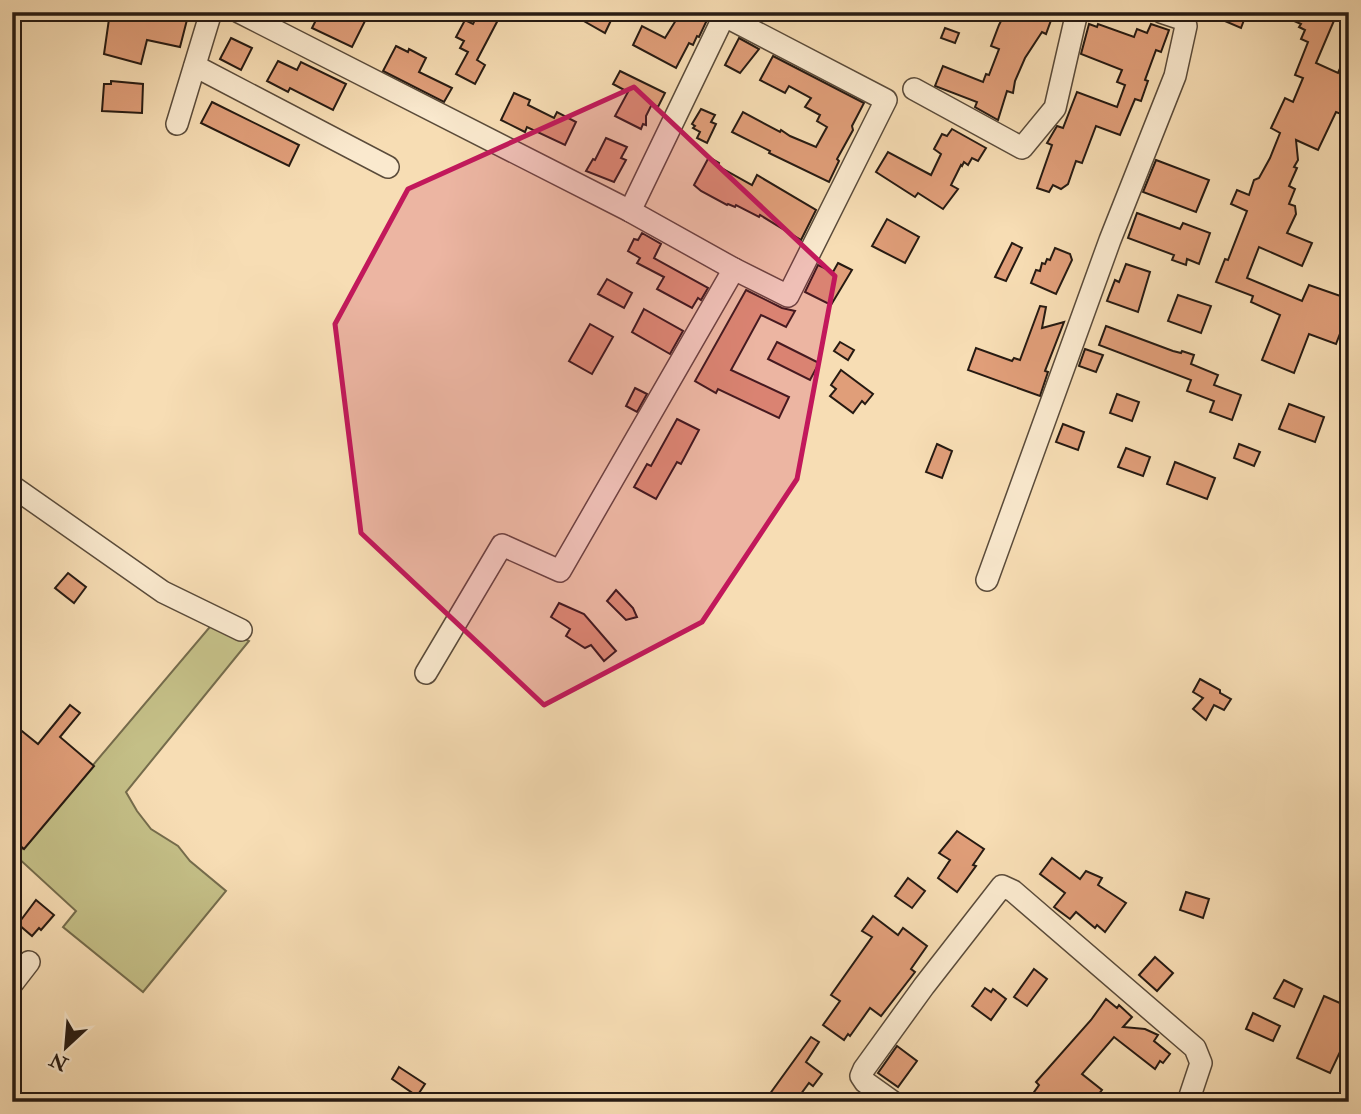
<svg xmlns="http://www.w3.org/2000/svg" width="1361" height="1114" font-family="'IM FELL Double Pica',serif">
	<rect width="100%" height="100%" fill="#f7ddb4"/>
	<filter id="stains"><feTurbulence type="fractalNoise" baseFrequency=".00286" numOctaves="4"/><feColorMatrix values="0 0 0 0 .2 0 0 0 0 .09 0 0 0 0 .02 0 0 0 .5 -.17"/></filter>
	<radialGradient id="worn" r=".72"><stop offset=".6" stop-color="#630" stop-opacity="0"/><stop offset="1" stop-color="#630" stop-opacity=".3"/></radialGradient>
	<polygon fill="#c4bf87" stroke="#756c4c" stroke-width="2" points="214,622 249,641 126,792 137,811 151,829 178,846 190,861 226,891 143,992 63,927 76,911 16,856"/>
	<g fill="#e09e79" stroke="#261a12" stroke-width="2">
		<polygon points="110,12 123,15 124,12 189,12 180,47 147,40 141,64 104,54"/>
		<polygon points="320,12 358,12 367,17 352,47 312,28"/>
		<polygon points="479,12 489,12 499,18 477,60 485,65 475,84 456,74 468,52 460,48 464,41 456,37 465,20 473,24"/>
		<polygon points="579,12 615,12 605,33 582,20 585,16 578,14"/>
		<polygon points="681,12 704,12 707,20 699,37 697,36 693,45 689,43 676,68 633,45 642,26 665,38"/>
		<polygon points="1010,12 1054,12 1046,34 1042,32 1025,58 1015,81 1013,93 1007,91 998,120 975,107 977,102 935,86 943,66 983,82 986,74 989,75 999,49 991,46 999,25 1004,15 1008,17"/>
		<polygon points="1204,12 1247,12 1241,28"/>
		<polygon points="1274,12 1328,12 1336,16 1316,63 1338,73 1349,48 1349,117 1336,112 1318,150 1296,140 1298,160 1294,167 1297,168 1289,186 1295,189 1289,204 1295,206 1296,214 1287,233 1312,243 1302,266 1259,247 1247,278 1302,301 1309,285 1349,299 1349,310 1336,344 1309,334 1294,373 1262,360 1280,315 1251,302 1253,296 1216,282 1225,259 1228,260 1247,211 1231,204 1237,190 1249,195 1254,180 1259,178 1270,158 1280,133 1271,128 1285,98 1293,102 1303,78 1295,75 1308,42 1301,39 1305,30 1299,27 1301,24"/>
		<polygon points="1089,24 1097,27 1098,24 1134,37 1137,29 1147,33 1151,24 1169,30 1161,52 1156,50 1145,80 1148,81 1141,101 1135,99 1120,135 1096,126 1082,163 1076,161 1068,184 1061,189 1053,185 1049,192 1037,188 1052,145 1047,143 1057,126 1063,128 1077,92 1117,107 1125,85 1117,82 1122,70 1081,54"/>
		<polygon points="945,28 959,33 955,43 941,38"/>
		<polygon points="231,38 252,48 241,70 220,59"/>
		<polygon points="739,38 759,49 740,73 725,65"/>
		<polygon points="396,46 408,52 409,49 426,58 419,72 452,88 444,102 383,71"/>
		<polygon points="773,56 864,103 852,126 853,130 837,159 839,161 829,182 769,153 770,151 732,132 743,112 780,132 781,130 790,136 816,147 827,127 817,121 820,115 805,107 811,98 789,86 785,93 760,80"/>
		<polygon points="278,61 297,70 301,62 346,84 333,110 290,88 288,92 267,81"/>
		<polygon points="620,71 665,93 658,107 652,104 646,116 646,125 643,124 641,129 615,116 628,92 613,84"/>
		<polygon points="111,81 143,84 142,113 102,111 104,84 111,84"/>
		<polygon points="514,93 530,100 528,105 554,118 557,112 576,122 565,145 527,127 525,132 501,120"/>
		<polygon points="212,102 299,145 289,166 201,123"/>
		<polygon points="701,109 715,115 711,122 716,124 707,143 697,138 700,132 693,128 695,126 692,124"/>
		<polygon points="952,129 986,148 978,161 972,158 968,165 964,162 962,166 961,165 951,185 958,189 943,209 918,193 915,197 876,172 888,152 931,175 941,154 934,149 942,134 947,136"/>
		<polygon points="606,138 627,147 621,158 626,160 614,182 586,171 593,159 595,160"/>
		<polygon points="709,157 719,163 718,166 752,185 757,175 816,210 801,240 760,215 759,217 736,205 735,207 728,204 727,205 701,191 694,185"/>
		<polygon points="1156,160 1209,180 1196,212 1143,192"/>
		<polygon points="1137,213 1180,229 1183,223 1210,233 1199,264 1187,259 1186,265 1172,260 1174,255 1128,238"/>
		<polygon points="887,219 919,237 905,263 872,246"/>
		<polygon points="642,233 661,244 654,258 708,288 701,300 698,298 692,308 657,289 664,277 637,263 640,258 628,251 634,239 638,240"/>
		<polygon points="1012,243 1022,248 1006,281 995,277"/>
		<polygon points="1055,248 1070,254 1072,260 1056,294 1031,283 1036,270 1040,271 1042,263 1045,264 1047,259 1050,260"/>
		<polygon points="838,263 852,270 831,305 805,292 818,265 833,272"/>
		<polygon points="1126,264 1150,272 1138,312 1107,301 1115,280 1119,282"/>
		<polygon points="607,279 632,293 624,308 598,294"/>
		<polygon points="746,290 782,308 795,311 786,327 761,315 731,370 789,397 779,418 718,389 716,393 695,381"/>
		<polygon points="1178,295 1211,306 1201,333 1168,321"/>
		<polygon points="1040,306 1046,307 1042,328 1064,322 1045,371 1048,372 1040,396 968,370 976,348 1012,361 1014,358 1020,360"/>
		<polygon points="644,309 683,331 670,354 632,332"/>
		<polygon points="590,324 613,337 592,374 569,361"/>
		<polygon points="1106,326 1173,351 1181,353 1182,351 1194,355 1191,364 1218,375 1214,385 1241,395 1232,420 1210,412 1214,401 1187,391 1191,380 1099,345"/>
		<polygon points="777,342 819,363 810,380 768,359"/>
		<polygon points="840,342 854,350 848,360 834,351"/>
		<polygon points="1085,349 1103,355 1096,372 1079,366"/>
		<polygon points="841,370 873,394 865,404 862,401 853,413 830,396 836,389 831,385"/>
		<polygon points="635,388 647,394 637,412 626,406"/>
		<polygon points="1117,394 1139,402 1132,421 1110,413"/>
		<polygon points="1289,404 1324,417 1315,442 1279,429"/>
		<polygon points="677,419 699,430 681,464 677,462 656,499 634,487 647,464 651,466"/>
		<polygon points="1063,424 1084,432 1078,450 1056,442"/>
		<polygon points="937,444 952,451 942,478 926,472"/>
		<polygon points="1239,444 1260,452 1254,466 1234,458"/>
		<polygon points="1126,448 1150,457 1143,476 1118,467"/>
		<polygon points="1175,462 1215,478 1207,499 1167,484"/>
		<polygon points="68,573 86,587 74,603 55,588"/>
		<polygon points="616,590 633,608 637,617 626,620 607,601"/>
		<polygon points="559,603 584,614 616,651 604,661 591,645 585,648 566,636 570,629 551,617"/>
		<polygon points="1200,679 1220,690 1220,693 1231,699 1224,710 1214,705 1206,720 1193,709 1203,698 1193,692"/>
		<polygon points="70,705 80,713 60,737 94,766 24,849 12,839 12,723 38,744"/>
		<polygon points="957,831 984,849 973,865 976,866 957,892 938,878 950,860 939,853"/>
		<polygon points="1052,858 1080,879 1086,871 1102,878 1098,885 1126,903 1105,932 1097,925 1095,928 1076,912 1070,919 1054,907 1065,893 1040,874"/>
		<polygon points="908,878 925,891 912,908 895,896"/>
		<polygon points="1186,892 1209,899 1203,918 1180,910"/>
		<polygon points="36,900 54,915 41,930 39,928 32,936 18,924"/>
		<polygon points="873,916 898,935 903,928 927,946 911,969 915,972 881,1016 870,1008 850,1036 848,1034 844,1040 823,1025 840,1001 831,995 872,937 862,931"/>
		<polygon points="1155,957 1173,973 1157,991 1139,975"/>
		<polygon points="1034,969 1047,979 1027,1006 1014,997"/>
		<polygon points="1284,980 1302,989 1294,1007 1274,998"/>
		<polygon points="985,988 991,992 993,989 1006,999 991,1020 972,1006"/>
		<polygon points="1324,996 1349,1007 1349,1033 1330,1073 1297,1058"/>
		<polygon points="1106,999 1117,1008 1119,1005 1132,1017 1123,1027 1145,1029 1158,1035 1154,1041 1170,1054 1163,1063 1160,1061 1155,1069 1114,1037 1082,1074 1102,1090 1098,1095 1106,1102 1027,1102 1039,1085 1036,1082 1091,1020"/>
		<polygon points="1253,1013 1280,1026 1273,1041 1246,1029"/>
		<polygon points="811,1037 819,1042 806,1062 822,1074 813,1086 809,1083 795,1102 764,1102"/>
		<polygon points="897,1046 917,1061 898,1087 878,1073"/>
		<polygon points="399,1067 425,1084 417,1096 392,1079"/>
	</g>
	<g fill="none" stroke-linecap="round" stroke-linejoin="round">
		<g stroke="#5a4b3a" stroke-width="24">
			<g id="minor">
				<polyline points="239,12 630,211 734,269 788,296 886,100 717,12"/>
				<polyline points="195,66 388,167"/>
				<polyline points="914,89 1022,148 1055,108 1077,12"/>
				<polyline points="177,124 211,12"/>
				<polyline points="630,211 724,16"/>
				<polyline points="12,486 163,592 241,630"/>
				<polyline points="987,580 1110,240 1175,76 1186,26 1182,19 1161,12"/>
				<polyline points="426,673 502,545 560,571 734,269"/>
				<polyline points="12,984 29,962"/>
				<polyline points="893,1102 865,1082 861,1076 864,1069 924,986 1002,886 1013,891 1195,1048 1201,1063 1188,1102"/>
			</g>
		</g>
		<use href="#minor" stroke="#fae9ce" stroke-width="21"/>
	</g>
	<path fill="#c2185b" fill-opacity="0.2" stroke="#c2185b" stroke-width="5" stroke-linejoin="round" d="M 634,87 L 835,276 L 797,479 L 702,622 L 544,705 L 361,533 L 335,324 L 408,189 Z"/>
	<rect width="1361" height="1114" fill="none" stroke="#f7ddb4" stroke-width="42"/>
	<rect x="14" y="14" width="1333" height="1086" fill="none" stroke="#261a12" stroke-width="3.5"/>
	<rect x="21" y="21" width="1319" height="1072" fill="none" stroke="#261a12" stroke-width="2"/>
	<g transform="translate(66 1047) rotate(206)" stroke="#fae9ce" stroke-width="5" paint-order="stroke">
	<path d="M0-5L12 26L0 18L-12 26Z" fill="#261a12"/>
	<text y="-10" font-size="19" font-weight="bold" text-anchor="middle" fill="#261a12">N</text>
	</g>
	<rect width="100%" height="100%" filter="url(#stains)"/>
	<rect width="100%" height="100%" fill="url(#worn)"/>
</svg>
